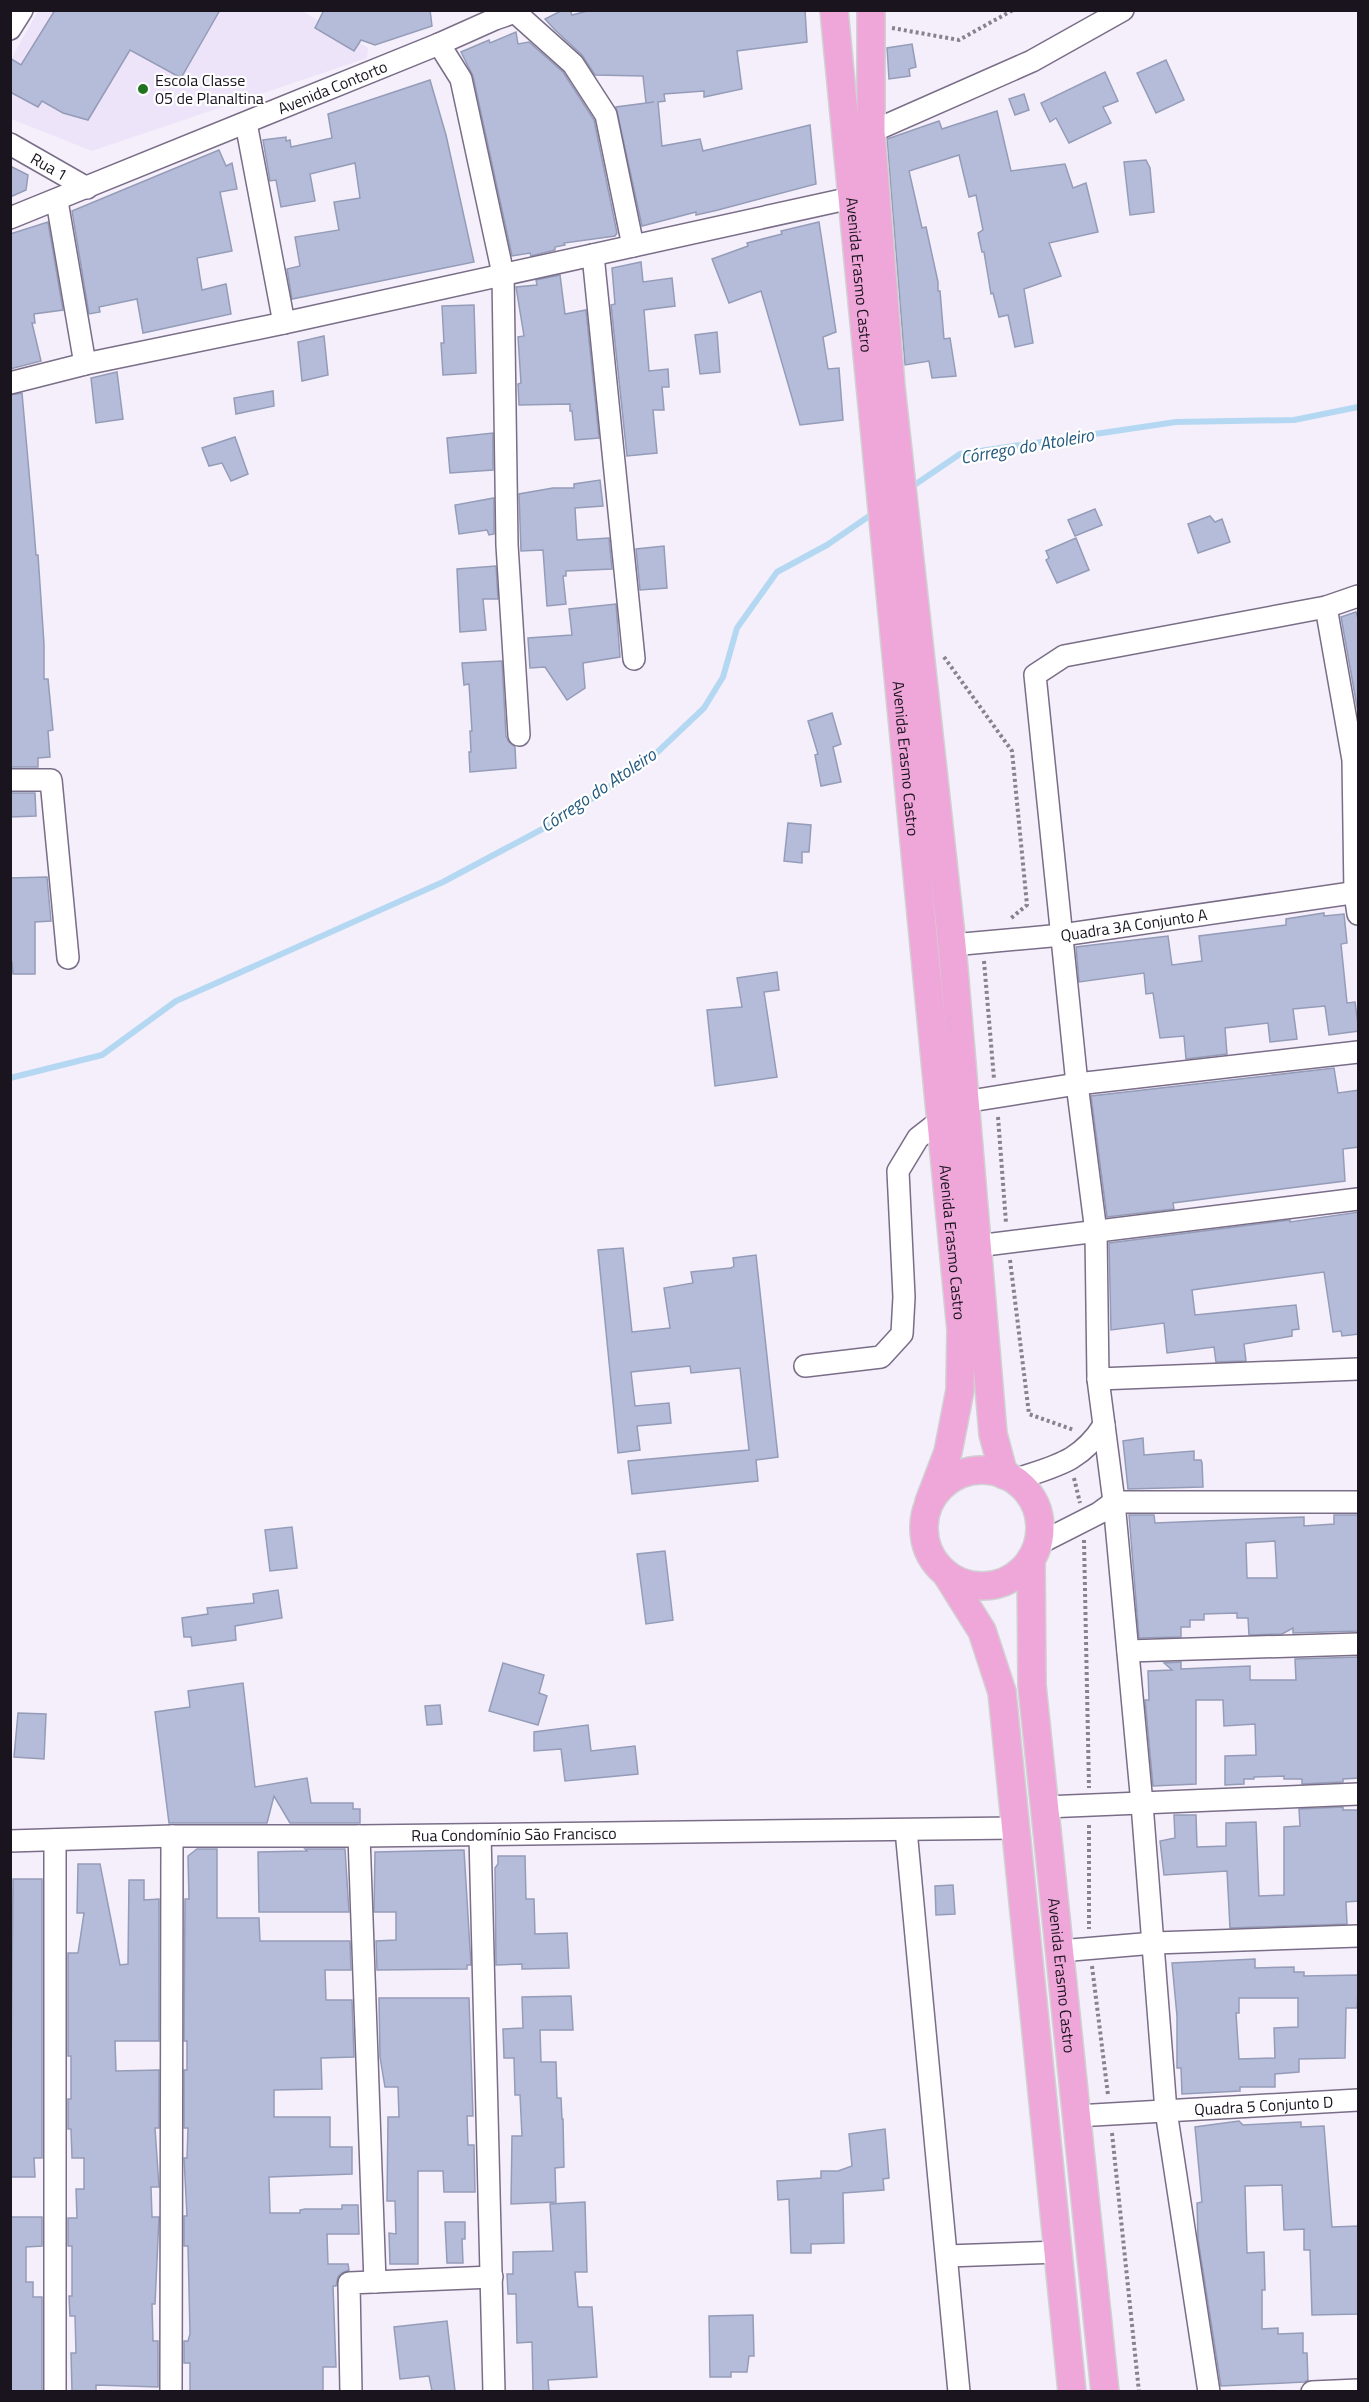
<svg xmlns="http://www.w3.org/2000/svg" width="1369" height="2402" font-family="'Titillium Web',sans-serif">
	<rect width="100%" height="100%" fill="#f4effb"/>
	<polygon fill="#eee4fa" points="38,11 302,11 368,48 367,58 92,151 11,119 11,59"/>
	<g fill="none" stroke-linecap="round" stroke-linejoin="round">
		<g stroke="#b5d8f2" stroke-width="6">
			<polyline points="910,488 960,454 1176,422 1294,420 1358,407"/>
			<polyline points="10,1078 102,1055 176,1001 443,882 563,818 648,761 704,708 723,677 737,628 777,572 827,545 875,512"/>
		</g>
	</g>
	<g fill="#b4bcd9" stroke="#959cb8" stroke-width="1.5" fill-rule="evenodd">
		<polygon points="55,10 220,10 181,78 130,50 88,120 63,113 42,101 38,107 10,92 10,58 21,65"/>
		<polygon points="324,10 430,10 432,26 375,45 361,40 354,51 315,28"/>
		<polygon points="563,10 570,10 572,15 591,10 805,10 807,42 737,51 742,89 704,97 704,91 664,94 665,101 658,102 662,146 700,139 703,151 810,125 816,184 718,210 696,215 696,212 642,226 616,107 654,102 646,103 643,76 595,75 582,55 555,30 545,19"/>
		<polygon points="516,32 518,44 529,42 563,72 594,120 617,233 615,236 564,243 565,245 555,247 555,250 531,256 530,253 512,256 473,76 461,52 489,40 490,43"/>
		<polygon points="912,44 916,67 909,69 910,76 889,79 887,48"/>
		<polygon points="1166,60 1184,100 1156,113 1137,73"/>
		<polygon points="1105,72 1118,101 1103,107 1111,123 1069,143 1056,118 1050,122 1041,103"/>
		<polygon points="430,80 446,135 474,262 292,299 287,269 300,266 295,237 339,230 334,202 360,198 355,163 310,174 315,201 281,207 276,180 270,181 263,140 286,137 286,141 290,140 291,147 332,138 328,114"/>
		<polygon points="1024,94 1029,110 1015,115 1009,99"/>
		<polygon points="997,111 1011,171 1065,164 1073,188 1086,183 1098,232 1049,243 1061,276 1024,289 1033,343 1015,347 1008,315 999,317 993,293 991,294 984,252 982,252 978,233 983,230 976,195 969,197 959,155 909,171 922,228 926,227 938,282 938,291 940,291 944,339 950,338 956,376 932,378 929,361 905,365 887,139 939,121 942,129"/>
		<polygon points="219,150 226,166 232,163 237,189 220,192 232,251 197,258 202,290 226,284 231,314 143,333 137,299 99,307 100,312 89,314 72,211"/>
		<polygon points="1146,160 1150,168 1154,212 1130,215 1124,162"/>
		<polygon points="10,166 28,175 26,190 10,197"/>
		<polygon points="48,222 63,310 34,314 35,323 32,323 41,361 10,369 10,234"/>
		<polygon points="819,222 836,332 823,337 828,369 839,368 843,420 800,425 761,291 729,303 712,259 748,246 747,243 782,234 781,231"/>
		<polygon points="641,262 643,282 672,278 675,306 644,310 649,371 668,369 669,387 662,387 664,410 653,410 657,453 627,456 611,305 615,304 612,268"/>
		<polygon points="560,275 565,314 586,310 599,438 575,440 572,411 570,411 570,404 519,405 518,384 521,383 518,337 524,336 516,287 537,285 536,280"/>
		<polygon points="474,305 476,373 443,375 441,343 444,343 442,306"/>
		<polygon points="717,332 720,372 700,374 695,335"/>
		<polygon points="324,336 328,375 302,381 298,342"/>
		<polygon points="117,372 123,419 96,423 91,378"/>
		<polygon points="273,391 274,406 236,414 234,398"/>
		<polygon points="22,393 33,517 36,555 38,555 44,644 44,679 48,679 53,730 48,731 50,757 38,758 38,767 10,767 10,395"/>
		<polygon points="493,433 493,470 450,473 447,438"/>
		<polygon points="235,437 248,474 231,481 222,463 209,466 202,448"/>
		<polygon points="600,480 603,506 575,508 577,540 609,538 612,569 566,571 566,576 563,576 566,604 547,606 543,550 521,551 519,494 553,488 574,488 574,484"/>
		<polygon points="494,498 494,534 489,535 487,530 459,534 455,505"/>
		<polygon points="1095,509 1102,525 1075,536 1068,520"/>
		<polygon points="1210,516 1215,522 1222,519 1230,542 1198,553 1188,524"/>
		<polygon points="1076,538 1089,570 1057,583 1046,560 1049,558 1046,551"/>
		<polygon points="664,546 667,588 640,590 636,549"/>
		<polygon points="496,566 498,599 483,599 486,630 460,632 457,569"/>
		<polygon points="616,604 620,657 583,663 585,688 567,700 545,667 530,668 528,638 572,635 569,609"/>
		<polygon points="1356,612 1359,622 1359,718 1341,617"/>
		<polygon points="502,661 506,736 509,742 515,747 516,768 470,772 469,752 471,752 470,731 472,731 469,684 464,685 462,663"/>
		<polygon points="832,713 841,744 833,747 841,782 821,786 815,755 818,754 808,721"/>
		<polygon points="10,793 35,793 36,816 10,817"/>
		<polygon points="788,823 811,825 809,852 802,852 802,863 784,861"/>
		<polygon points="47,877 51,921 35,922 35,974 13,974 12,962 10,962 10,878"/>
		<polygon points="1324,913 1324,916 1344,914 1347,943 1341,944 1347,1003 1355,1002 1359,1031 1329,1035 1325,1006 1293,1009 1297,1039 1270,1042 1268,1023 1225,1028 1227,1054 1186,1059 1184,1036 1160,1038 1153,993 1146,994 1144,973 1079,982 1076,947 1168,936 1172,965 1202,961 1199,936 1286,925 1286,919"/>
		<polygon points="777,972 779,990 764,992 777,1077 715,1086 707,1010 742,1007 737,978"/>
		<polygon points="1334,1068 1338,1093 1359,1090 1359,1147 1343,1149 1345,1181 1173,1203 1174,1209 1107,1217 1091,1096"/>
		<polygon points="1359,1212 1359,1334 1342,1336 1341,1331 1333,1332 1324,1272 1192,1290 1195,1315 1296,1305 1299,1329 1292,1330 1292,1336 1244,1344 1246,1361 1216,1362 1214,1347 1167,1353 1164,1323 1111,1330 1109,1243 1290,1220 1290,1222"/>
		<polygon points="623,1248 632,1332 670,1328 664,1288 693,1283 691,1272 731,1268 734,1266 733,1258 756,1255 778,1457 756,1460 758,1481 632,1494 628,1461 749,1450 740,1368 691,1373 690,1366 631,1372 635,1406 669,1403 671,1423 637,1426 640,1450 618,1453 598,1250"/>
		<polygon points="1143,1438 1144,1455 1194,1451 1194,1460 1201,1460 1202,1463 1203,1487 1128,1489 1123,1441"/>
		<path d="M 1129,1515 L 1154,1515 L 1155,1523 L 1304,1517 L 1304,1526 L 1334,1524 L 1334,1515 L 1359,1515 L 1359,1631 L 1293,1633 L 1293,1628 L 1282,1634 L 1249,1635 L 1248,1618 L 1237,1618 L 1237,1613 L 1204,1614 L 1204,1620 L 1190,1620 L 1190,1627 L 1181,1627 L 1181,1637 L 1139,1638 ZM 1275,1541 L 1277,1578 L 1247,1578 L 1246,1543 Z"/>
		<polygon points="292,1527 297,1568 270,1571 265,1530"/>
		<polygon points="665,1551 673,1620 646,1624 637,1554"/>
		<polygon points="278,1590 282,1618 235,1626 236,1640 192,1646 191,1637 184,1637 182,1618 208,1614 207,1608 254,1603 253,1594"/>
		<polygon points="1359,1657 1359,1778 1343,1779 1343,1782 1302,1784 1302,1779 1284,1779 1284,1776 1254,1777 1254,1779 1244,1779 1244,1784 1225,1785 1225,1756 1256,1755 1255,1724 1224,1726 1223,1700 1196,1700 1196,1784 1153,1786 1145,1700 1149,1700 1148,1671 1172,1670 1164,1663 1181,1662 1181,1669 1250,1666 1250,1680 1296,1680 1295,1659"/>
		<polygon points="503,1663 544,1675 539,1693 547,1696 538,1725 489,1711"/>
		<polygon points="243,1683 255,1787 307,1778 311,1803 353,1803 353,1809 360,1809 360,1823 290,1823 274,1796 267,1823 169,1823 155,1712 190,1707 188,1691"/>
		<polygon points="440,1705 442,1724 427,1725 425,1706"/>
		<polygon points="18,1713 46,1714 44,1759 14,1757"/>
		<polygon points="588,1725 591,1751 635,1746 638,1774 565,1781 561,1749 534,1751 534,1732"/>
		<polygon points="1343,1807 1343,1810 1359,1810 1359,1901 1346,1902 1347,1924 1230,1928 1227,1871 1164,1875 1160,1841 1175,1838 1174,1815 1196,1815 1197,1847 1226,1846 1226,1823 1256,1822 1259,1896 1284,1895 1284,1827 1300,1826 1299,1809"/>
		<polygon points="197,1849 217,1849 217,1918 259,1918 260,1941 350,1941 351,1970 325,1970 326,2000 352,2000 354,2057 321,2058 322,2089 274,2090 274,2117 330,2117 330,2147 352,2147 352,2174 269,2177 270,2213 300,2213 300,2210 305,2209 342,2209 342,2205 358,2205 359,2234 327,2234 328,2264 348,2264 349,2270 342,2273 338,2277 336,2286 333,2286 336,2367 323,2367 323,2391 190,2391 190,2363 184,2363 184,2341 188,2341 190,2334 188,2246 184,2246 184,2216 187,2216 184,2158 187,2158 188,2128 184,2128 184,2070 187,2070 187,2041 184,2041 185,1899 189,1899 188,1856"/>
		<polygon points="305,1849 345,1849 349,1912 259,1912 258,1852 307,1851"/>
		<polygon points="464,1850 471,1965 467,1965 467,1969 377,1970 376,1941 396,1940 396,1912 374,1912 375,1852"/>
		<polygon points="498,1856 525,1856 526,1899 534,1899 535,1934 567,1933 569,1968 522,1969 522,1964 496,1965 495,1868 498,1864"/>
		<polygon points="78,1864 100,1864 120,1965 128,1964 129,1880 144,1880 144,1900 159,1899 159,2041 115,2041 116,2071 159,2070 159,2128 155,2128 159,2187 151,2187 152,2217 159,2217 155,2304 152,2304 153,2341 158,2341 158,2387 96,2385 96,2391 72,2391 71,2353 76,2353 75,2316 70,2316 69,2296 72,2296 72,2246 68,2246 68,2218 77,2218 76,2189 84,2189 84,2158 72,2158 71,2129 68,2129 68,2099 71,2099 71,2056 68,2056 68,1953 78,1953 84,1913 77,1913"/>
		<polygon points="13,1879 42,1879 42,2158 34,2158 35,2177 10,2177"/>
		<polygon points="953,1885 955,1914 936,1915 935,1886"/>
		<path d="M 1255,1959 L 1255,1968 L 1294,1967 L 1294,1972 L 1304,1972 L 1304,1976 L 1359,1975 L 1357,2008 L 1346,2008 L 1345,2058 L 1299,2059 L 1299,2072 L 1275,2074 L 1275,2087 L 1240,2087 L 1240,2091 L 1182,2094 L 1181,2068 L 1177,2068 L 1177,2016 L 1172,1963 ZM 1239,1998 L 1298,1998 L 1298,2027 L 1274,2028 L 1275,2058 L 1239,2059 L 1236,2013 L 1239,2013 Z"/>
		<polygon points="571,1996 573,2030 540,2030 541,2062 556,2062 557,2098 561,2098 562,2119 563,2119 564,2167 555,2168 556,2202 511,2204 512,2136 522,2136 520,2095 515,2095 514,2058 504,2058 503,2029 523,2028 522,1997"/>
		<polygon points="379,1998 469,1998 473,2116 467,2116 468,2145 474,2145 475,2192 444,2192 443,2171 418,2171 418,2264 390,2264 389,2233 396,2234 395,2201 387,2201 388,2117 399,2117 398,2087 385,2087 380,2057"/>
		<polygon points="1239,2121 1243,2125 1301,2122 1301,2127 1324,2126 1332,2227 1359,2226 1359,2314 1312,2315 1310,2250 1304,2250 1304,2229 1284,2230 1282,2185 1245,2186 1247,2253 1264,2252 1265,2290 1262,2290 1262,2329 1278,2328 1278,2334 1303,2333 1303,2353 1307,2353 1308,2380 1304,2382 1221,2386 1198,2239 1197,2203 1202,2202 1195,2127"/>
		<polygon points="885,2129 889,2178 883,2179 884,2190 843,2193 844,2243 811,2244 811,2253 791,2253 789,2199 778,2200 777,2181 821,2178 821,2171 838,2171 852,2166 849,2134"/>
		<polygon points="585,2202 587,2272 575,2272 578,2307 592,2307 597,2377 548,2380 549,2391 533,2391 532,2342 517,2343 516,2294 508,2294 507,2274 513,2274 513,2252 553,2251 550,2204"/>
		<polygon points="10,2217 42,2217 42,2246 26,2247 26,2282 33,2282 33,2297 42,2297 42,2391 10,2391"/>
		<polygon points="445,2222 465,2222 465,2239 462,2239 463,2263 447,2263"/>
		<polygon points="753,2315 754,2356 749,2356 747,2372 731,2372 731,2377 710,2377 709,2316"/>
		<polygon points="447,2321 455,2391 432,2391 429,2376 400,2379 394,2327"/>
	</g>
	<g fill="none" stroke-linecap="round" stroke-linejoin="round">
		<g stroke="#7a6d87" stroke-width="24">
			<g id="minor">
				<polyline points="516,13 573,64 606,115 633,246"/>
				<polyline points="10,29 22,10"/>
				<polyline points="439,44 461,79 503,274 507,545 519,735"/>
				<polyline points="246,123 284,323"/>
				<polyline points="871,132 1032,61 1123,10"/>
				<path id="s1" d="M 10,144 L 87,188"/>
				<polyline points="57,201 85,364"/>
				<path id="s2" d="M 10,218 L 439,44 L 495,19 L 521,10"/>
				<polyline points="593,255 634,659"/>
				<polyline points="10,383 85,364 284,323 851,198"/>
				<polyline points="1326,607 1353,760 1355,894 1358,914"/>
				<polyline points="10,780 51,780 68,958"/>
				<path id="s3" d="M 952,945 L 1062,935 L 1358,892"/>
				<polyline points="964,1102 1077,1084 1358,1052"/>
				<polyline points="977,1246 1358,1199"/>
				<polyline points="805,1366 881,1357 902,1334 904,1297 898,1171 918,1138 941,1120"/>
				<polyline points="1098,1379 1358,1369"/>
				<path d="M 1014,1480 C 1054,1466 1080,1463 1104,1425"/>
				<polyline points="1038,1544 1099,1513 1114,1502 1358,1502"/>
				<polyline points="1128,1651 1358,1644"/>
				<polyline points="1045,1807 1358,1794"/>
				<polyline points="906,1830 959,2392"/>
				<polyline points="480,1835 494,2392"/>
				<polyline points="359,1836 375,2282"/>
				<polyline points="55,1840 55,2392"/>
				<path id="s4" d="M 10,1841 L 172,1836 L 359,1836 L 1016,1828"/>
				<polyline points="1060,1951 1154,1943 1358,1936"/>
				<path id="s5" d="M 1076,2116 L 1358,2100"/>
				<polyline points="947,2256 1059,2252"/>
				<polyline points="171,2392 172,1836"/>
				<polyline points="351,2392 349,2283 492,2277"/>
				<polyline points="1209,2392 1166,2111 1142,1804 1114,1502 1098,1379 1096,1232 1077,1084 1035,675 1064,656 1326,607 1358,596"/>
				<polyline points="1312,2392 1358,2390"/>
			</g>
		</g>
		<g stroke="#d1d0d2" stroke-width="30">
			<g id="major">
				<path id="s6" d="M 834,10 L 961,1330 L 960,1390 L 948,1452 L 929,1502"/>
				<polyline points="871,10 871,132 891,387 952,945 993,1434 1004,1475"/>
				<circle cx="982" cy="1528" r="58"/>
				<path id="s7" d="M 1031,1559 L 1032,1685 L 1105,2392"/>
				<polyline points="947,1575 982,1631 1002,1692 1072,2392"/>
			</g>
		</g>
		<g stroke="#87828d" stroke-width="4" stroke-dasharray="3 3" stroke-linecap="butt">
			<polyline points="892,28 959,40 1013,10"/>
			<polyline points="944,657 1012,751 1027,905 1010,919"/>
			<polyline points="984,961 994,1079"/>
			<polyline points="998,1117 1006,1223"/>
			<polyline points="1010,1260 1029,1414 1074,1430"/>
			<polyline points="1074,1478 1080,1503"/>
			<polyline points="1084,1540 1089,1788"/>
			<polyline points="1089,1825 1089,1929"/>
			<polyline points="1092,1966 1108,2095"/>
			<polyline points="1112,2133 1139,2392"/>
		</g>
		<use href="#minor" stroke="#fff" stroke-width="21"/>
		<use href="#major" stroke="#efa6d9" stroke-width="27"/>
	</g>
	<circle fill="#20741f" stroke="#fff" stroke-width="2" cx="143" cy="89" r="6"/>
	<g text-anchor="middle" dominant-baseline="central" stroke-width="4.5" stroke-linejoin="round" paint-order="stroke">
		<g font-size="16" fill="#19141e" stroke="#fff" text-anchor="start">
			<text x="155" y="80">Escola Classe<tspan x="155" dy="18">05 de Planaltina</tspan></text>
		</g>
		<g font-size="16" fill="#19141e" stroke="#fff">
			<text stroke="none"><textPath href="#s2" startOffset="348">Avenida Contorto</textPath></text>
			<text stroke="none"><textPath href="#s1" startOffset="45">Rua 1</textPath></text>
			<text stroke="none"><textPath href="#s6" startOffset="266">Avenida Erasmo Castro</textPath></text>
			<text stroke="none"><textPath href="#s6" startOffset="752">Avenida Erasmo Castro</textPath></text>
			<text stroke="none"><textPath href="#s3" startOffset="183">Quadra 3A Conjunto A</textPath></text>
			<text stroke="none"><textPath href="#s6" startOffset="1238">Avenida Erasmo Castro</textPath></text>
			<text stroke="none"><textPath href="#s4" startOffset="504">Rua Condomínio São Francisco</textPath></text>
			<text stroke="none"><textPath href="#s7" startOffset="418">Avenida Erasmo Castro</textPath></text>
			<text stroke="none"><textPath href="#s5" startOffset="188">Quadra 5 Conjunto D</textPath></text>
		</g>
		<g font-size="18" font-style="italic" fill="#245a7e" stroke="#fff">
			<text transform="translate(1027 446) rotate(-10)">Córrego do Atoleiro</text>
			<text transform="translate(598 790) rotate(-34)">Córrego do Atoleiro</text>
		</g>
	</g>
	<rect width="1369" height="2402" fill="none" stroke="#19141e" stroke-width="24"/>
</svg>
